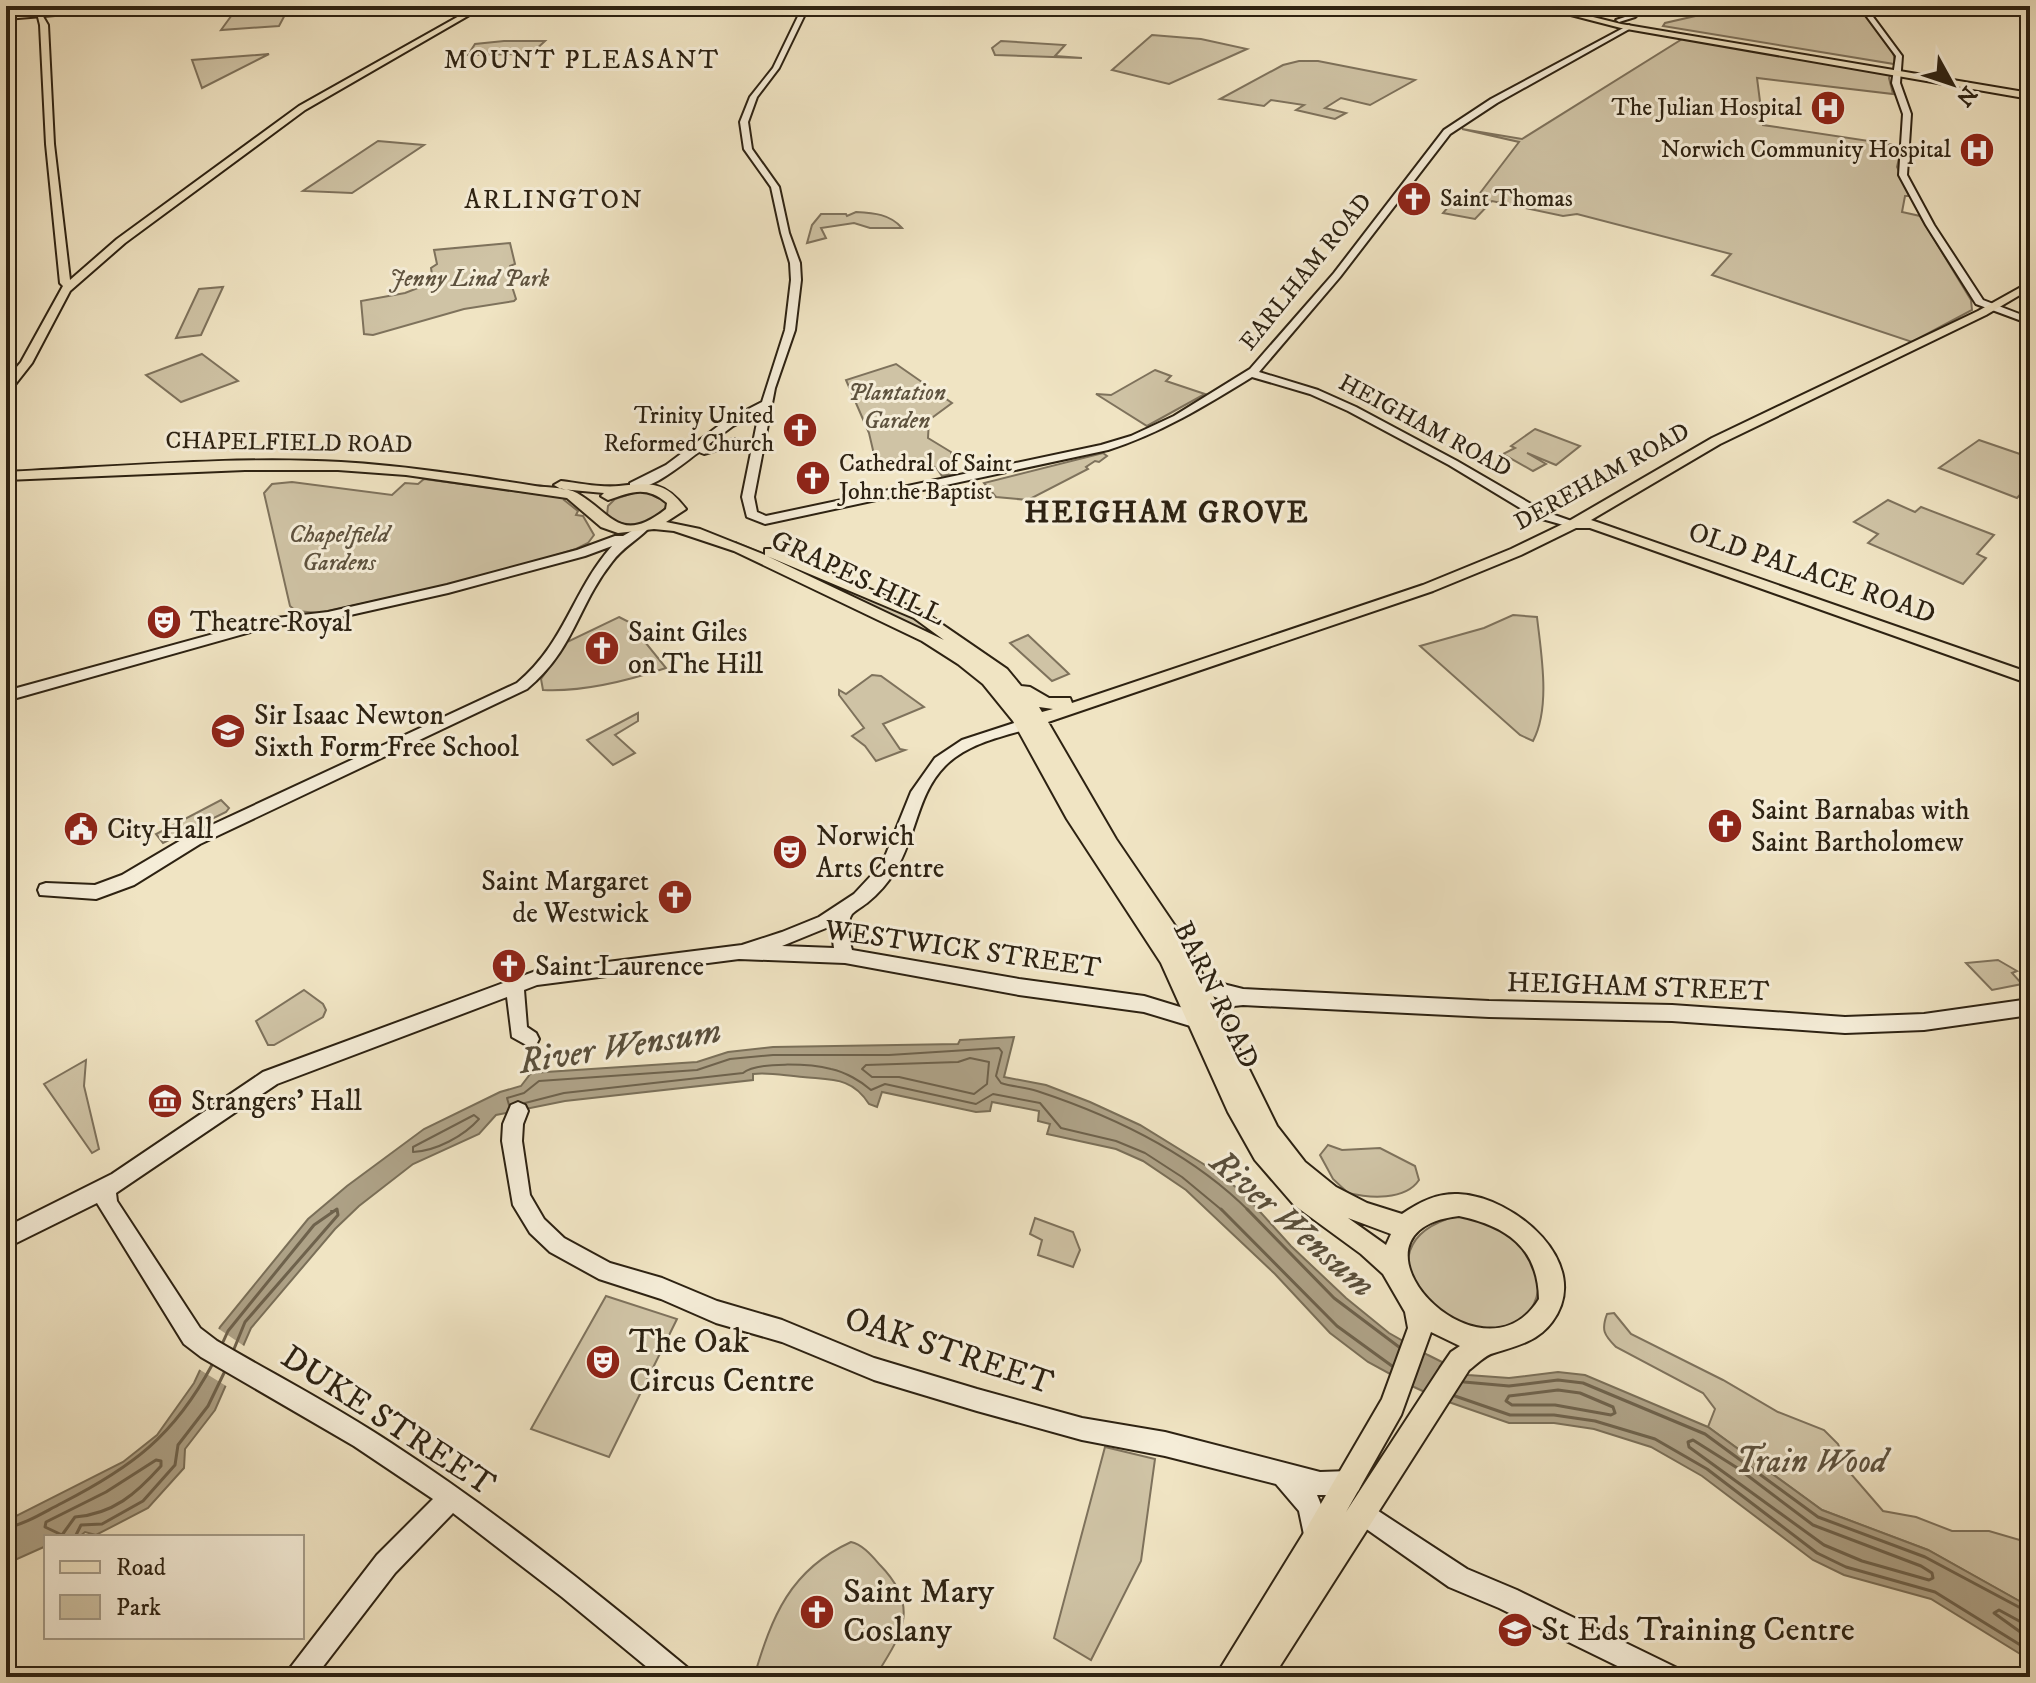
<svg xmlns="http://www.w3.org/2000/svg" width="2036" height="1683" font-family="'IM FELL DW Pica',serif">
	<rect width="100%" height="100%" fill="#f0e4c3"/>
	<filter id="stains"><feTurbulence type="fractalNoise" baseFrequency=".0025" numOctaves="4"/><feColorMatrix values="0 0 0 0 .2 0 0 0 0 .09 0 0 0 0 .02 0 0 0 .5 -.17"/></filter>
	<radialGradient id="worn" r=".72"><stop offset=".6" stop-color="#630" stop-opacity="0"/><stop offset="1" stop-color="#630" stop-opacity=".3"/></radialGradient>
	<g fill="#cfc3a5" stroke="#7e725c" stroke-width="2">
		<polygon points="301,6 288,9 279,26 221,30 237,8"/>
		<path d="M 1739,6 L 1858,6 C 1869,21 1898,45 1894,64 L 1663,26 L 1665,23 Z"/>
		<polygon points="1152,35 1201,39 1247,49 1169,84 1112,70"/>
		<polygon points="1687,36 1891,73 1889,78 1893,94 1757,78 1763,125 1902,146 1897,167 1911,196 1905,196 1902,212 1920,216 1971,300 1972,310 1912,342 1712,275 1731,254 1577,214 1563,216 1492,201 1475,219 1443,213 1459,194 1477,197 1519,142 1462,129 1522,139"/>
		<polygon points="504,41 545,41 531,54 468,55 475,44"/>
		<polygon points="1001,41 1065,45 1055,56 1082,58 995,55 992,48"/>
		<polygon points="269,54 202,88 192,60"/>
		<polygon points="1299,61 1318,61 1415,80 1370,105 1341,98 1325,108 1346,113 1335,119 1296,110 1304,105 1271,100 1264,106 1220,99 1283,65"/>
		<polygon points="378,141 424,145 352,193 303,191"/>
		<path d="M 856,212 C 874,213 890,214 902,228 L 870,228 L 854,223 L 821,228 L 826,238 L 807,243 L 812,225 L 821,214 L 846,214 L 847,216 Z"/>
		<polygon points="510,243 515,264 510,266 508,274 516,299 514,301 464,309 373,335 364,334 361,301 405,293 433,282 431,268 437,264 434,250"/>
		<polygon points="223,287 201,335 176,338 199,289"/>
		<polygon points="202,354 238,381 181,402 146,375"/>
		<path d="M 896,364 L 952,403 L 929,420 L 928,438 L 951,452 L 953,474 L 942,476 C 928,451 901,461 876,463 L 869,433 L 846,380 Z"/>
		<polygon points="1155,370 1171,376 1166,381 1205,394 1147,426 1096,394 1111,395"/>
		<polygon points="1535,429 1580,446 1556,465 1527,453 1546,464 1533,471 1503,454 1515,448 1511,446"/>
		<polygon points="1979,440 2020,454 2022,452 2030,455 2030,484 2017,498 1939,468"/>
		<polygon points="1103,453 1107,456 1099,462 1095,461 1086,467 1088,469 1028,500 996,497 984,483"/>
		<polygon points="424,479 566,498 564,500 578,511 576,515 583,516 594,535 588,543 576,549 480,578 319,613 296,611 290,606 264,493 272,484 292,482 392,495 405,483 418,484"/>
		<path d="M 636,492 L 652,493 L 665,500 L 667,505 C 655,525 624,531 607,515 L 608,506 L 615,499 Z"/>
		<polygon points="1888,500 1915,512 1921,507 1994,535 1977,554 1986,558 1963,584 1868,543 1878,534 1854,522"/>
		<polygon points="735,542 906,612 972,660 892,615"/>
		<path d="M 1513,615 L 1537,617 C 1541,653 1551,707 1533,741 L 1520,735 L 1420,646 L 1484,628 Z"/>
		<path d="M 619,617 L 629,622 L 666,668 C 627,681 584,692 543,690 L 541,679 L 567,642 Z"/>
		<polygon points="1028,635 1065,670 1069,674 1052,681 1010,643"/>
		<polygon points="872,675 881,676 924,707 883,724 900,749 905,750 876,761 865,746 852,736 864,728 839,695 839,690 846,694"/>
		<polygon points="638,713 638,721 615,735 635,753 613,765 587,740"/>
		<polygon points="221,800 229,808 226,812 163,843 156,834"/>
		<polygon points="1998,960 2017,971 2012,973 2022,984 1992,990 1966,963"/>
		<polygon points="304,990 323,1004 326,1010 323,1017 274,1045 268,1045 256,1021"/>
		<polygon points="86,1060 84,1086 99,1149 92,1153 44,1084"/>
		<path d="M 1328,1145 L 1342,1150 L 1380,1148 L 1415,1166 L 1419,1180 C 1405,1201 1369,1198 1348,1193 L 1333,1179 L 1320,1155 Z"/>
		<path d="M 1457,1216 C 1469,1216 1483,1217 1493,1222 C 1504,1228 1525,1244 1531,1254 C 1543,1275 1542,1306 1519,1320 C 1452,1362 1345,1246 1457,1216 Z"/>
		<polygon points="1035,1218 1073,1232 1080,1250 1073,1267 1038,1255 1042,1240 1030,1234"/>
		<polygon points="606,1296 677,1319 609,1457 531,1429"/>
		<path d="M 1614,1313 L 1631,1334 L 1723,1380 L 1778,1412 L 1824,1430 L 1838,1444 L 1851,1474 L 1883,1511 L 1916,1517 L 1952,1531 L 1989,1531 L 2030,1543 L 2030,1607 L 1928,1550 L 1822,1510 L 1708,1427 L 1715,1409 L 1703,1393 L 1616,1347 C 1604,1335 1601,1330 1607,1314 Z"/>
		<polygon points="1105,1447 1155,1459 1141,1561 1091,1660 1054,1638"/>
		<path d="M 851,1542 C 862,1544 872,1556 880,1565 C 921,1607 902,1634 875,1677 L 754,1677 C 772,1616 790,1570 851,1542 Z"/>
	</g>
	<path fill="#aea287" stroke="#7a6f58" stroke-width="2" d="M 1014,1037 L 1004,1077 L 1046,1085 L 1090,1102 L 1140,1125 L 1218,1173 L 1243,1193 L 1291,1246 L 1346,1298 L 1389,1333 L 1428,1355 L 1468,1375 L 1509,1378 L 1558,1372 L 1585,1375 L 1708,1427 L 1822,1510 L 1928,1550 L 2030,1607 L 2030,1660 L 1931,1599 L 1844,1575 L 1813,1560 L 1702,1476 L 1651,1447 L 1594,1429 L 1554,1423 L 1509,1423 L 1440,1399 L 1414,1387 L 1368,1362 L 1330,1333 L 1275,1274 L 1186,1190 L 1143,1161 L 1116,1149 L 1047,1134 L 1050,1124 L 1038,1121 L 1039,1111 L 992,1102 L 990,1111 L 976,1112 L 882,1092 L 877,1107 L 869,1104 C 852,1077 832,1080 803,1077 C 786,1076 770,1072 753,1074 L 753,1080 L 565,1101 L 496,1115 L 479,1134 L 413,1164 L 359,1206 L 335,1229 L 251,1328 L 215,1410 L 185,1449 L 184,1468 L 148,1508 L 96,1535 L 85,1532 L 79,1537 L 46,1537 L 46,1546 L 6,1564 L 6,1521 L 123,1462 L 157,1435 L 194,1383 L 220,1327 L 308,1219 L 347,1186 L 424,1129 L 500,1092 L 521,1086 L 531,1073 L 697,1062 L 728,1052 L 773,1047 L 958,1044 L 960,1040 Z"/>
	<polygon fill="#f0e4c3" points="216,1327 247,1348 231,1389 197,1368"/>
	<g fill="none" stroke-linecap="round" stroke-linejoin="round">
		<g stroke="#6e624c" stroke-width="2">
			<polygon points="970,1058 989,1062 987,1084 974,1094 899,1077 872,1077 862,1069 866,1065 958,1062"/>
			<path d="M 525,1103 L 564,1093 L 743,1073 C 757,1061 812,1064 831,1069 C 845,1072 861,1081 871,1090 L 885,1084 L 976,1104 L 993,1094 L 1040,1103 L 1061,1128 L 1116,1141 L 1145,1153 L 1182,1177 L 1223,1211"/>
			<path d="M 509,1105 L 507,1098 L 524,1093 L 539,1081 L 697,1070 L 730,1059 L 773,1055 L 889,1055 L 999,1048 L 1002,1052 L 996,1076 L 1001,1083 C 1013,1087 1025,1087 1037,1091 C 1113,1116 1192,1154 1249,1211"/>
			<path d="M 474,1115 L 479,1119 C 464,1136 436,1151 413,1152 L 413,1147 Z"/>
			<polyline points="331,1211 337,1211"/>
		</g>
		<g stroke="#6e624c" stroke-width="3">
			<polyline points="1221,1209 1337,1326 1392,1366"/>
			<polyline points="1247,1209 1334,1298 1399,1347"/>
			<polyline points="223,1342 228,1331 314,1225 337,1209 338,1215 245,1322 234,1349"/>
			<polyline points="1464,1382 1509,1386 1558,1380 1583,1383 1705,1434 1818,1517 1925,1557 2030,1613"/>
			<polygon points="1558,1390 1580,1393 1613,1407 1615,1413 1611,1415 1555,1405 1512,1405 1506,1401 1509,1396"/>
			<polyline points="1455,1396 1510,1415 1554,1415 1595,1421 1655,1439 1707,1469 1817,1553 1846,1567 1935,1592 2030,1651"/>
			<polygon points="1693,1440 1739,1469 1813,1525 1921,1566 1932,1573 1933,1578 1929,1580 1862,1561 1824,1545 1689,1447 1688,1442"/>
			<path d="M 156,1460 L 161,1461 L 161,1466 C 136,1494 113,1514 75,1517 L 62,1535 L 45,1527 L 46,1522 L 106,1492 Z"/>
			<path d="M 6,1528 C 26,1524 44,1512 62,1503 C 132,1467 174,1436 212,1365"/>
			<polyline points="75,1537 81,1525 102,1524 143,1501 175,1465 178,1445 208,1406 224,1373"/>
			<polyline points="2030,1623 2021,1622 1999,1610 1994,1613 2030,1639"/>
		</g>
		<g stroke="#2d2212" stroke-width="4">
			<g id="secondary">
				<path d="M 803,6 L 809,6 L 779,68 L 757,97 L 748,122 L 752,149 L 779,187 L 789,233 L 800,263 L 801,280 L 795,330 L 775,388 L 754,497 L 757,512 L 766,516 L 1101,445 L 1131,436 L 1174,416 L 1250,369 L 1334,273 L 1444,130 L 1491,99 L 1629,25 L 1631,28 L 1497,103 L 1450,134 L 1340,277 L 1259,372 L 1318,390 L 1356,407 L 1457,461 L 1543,511 L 1580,524 L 1574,528 L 1535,517 L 1449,465 L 1348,411 L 1310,394 L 1252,377 C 1205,406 1161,433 1108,450 L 765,524 L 747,517 L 742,497 L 759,413 L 733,426 L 705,447 L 734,439 L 738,440 L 738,444 L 704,454 L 699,452 C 681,465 653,490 630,489 L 630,483 L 666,465 L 725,421 L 762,402 L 785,330 L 791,280 L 790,263 L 781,233 L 771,187 L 744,149 L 740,122 L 750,97 L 773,68 Z"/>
				<polygon points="1640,6 1647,6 1635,17 1619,22 1616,20 1631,15"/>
				<polygon points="1859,6 1865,6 1902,56 1900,83 1911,114 1907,175 1934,225 1983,300 2030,318 2030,324 1976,304 1926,225 1899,175 1903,114 1892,83 1896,56"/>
				<path d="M 642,525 L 648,529 C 636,541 622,548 612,562 C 577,606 575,649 527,689 L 200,844 L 134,885 L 96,899 L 40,895 L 38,890 L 40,885 L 46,883 L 95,885 L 122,875 L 188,836 L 517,683 C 566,642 572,591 612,546 L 585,556 L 448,593 L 328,620 L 268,627 L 6,701 L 6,691 L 268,619 L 328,612 L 447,585 L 577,550 L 615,536 L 623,536 Z"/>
				<path d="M 1023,720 L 1028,721 L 1030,725 L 1028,729 C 1000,737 967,744 945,766 C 917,794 916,838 895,871 C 888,883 878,894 867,903 C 863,906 856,910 852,914 C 846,923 849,940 852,950 L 1019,979 L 1144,996 L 1203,1014 L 1206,1020 L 1203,1026 L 1197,1028 L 1144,1012 L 1019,995 L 845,963 L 739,959 L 537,985 L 524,990 L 527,1027 L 536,1033 L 539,1039 L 536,1045 L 530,1047 L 512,1037 L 507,997 L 277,1084 L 116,1193 L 117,1201 L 200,1328 L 217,1341 C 275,1375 335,1406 391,1443 C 495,1511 592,1588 688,1668 L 692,1677 L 659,1677 L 562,1597 L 453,1513 L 395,1573 L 315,1677 L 286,1677 L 290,1668 L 377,1555 L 433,1499 L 354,1446 L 201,1357 L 184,1344 L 97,1203 L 6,1248 L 6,1227 L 112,1174 L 263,1072 L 536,971 L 742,945 L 782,932 L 819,917 L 854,894 L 882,864 L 911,792 L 935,758 L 962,740 ZM 831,926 L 834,948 L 782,946 Z"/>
				<polygon points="1199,978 1243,989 1489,1001 1672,1005 1845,1017 1924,1014 2030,999 2030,1015 1924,1030 1845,1033 1672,1021 1489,1017 1243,1005 1234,1006 1212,1021 1206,1019 1203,1013 1206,1007 1218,998 1193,990 1190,985 1193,980"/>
				<path d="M 518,1102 L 525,1105 L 528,1111 L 523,1124 L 522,1141 L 530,1195 L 544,1219 L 564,1238 L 610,1263 L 662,1278 L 717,1301 L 782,1320 L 874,1358 L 977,1389 L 1082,1418 L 1165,1432 L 1320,1472 L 1350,1471 L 1358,1475 L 1362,1483 L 1358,1491 L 1350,1495 L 1317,1495 C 1324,1511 1330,1527 1324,1544 L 1315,1547 L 1306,1544 L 1299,1511 L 1276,1484 L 1165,1456 L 1082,1440 L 977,1411 L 874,1380 L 782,1342 L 716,1323 L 661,1299 L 599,1279 L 550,1252 L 530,1233 L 513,1205 L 502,1141 L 503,1124 L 511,1105 Z"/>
				<polygon points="1363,1501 1467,1569 1517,1590 1677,1668 1681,1677 1640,1677 1499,1608 1449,1587 1355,1521 1351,1513 1355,1505"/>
			</g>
		</g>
		<g stroke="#2d2212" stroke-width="4">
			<g id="primary">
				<polygon points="477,6 485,6 305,110 125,243 70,291 32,363 10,391 6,392 6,380 21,362 63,286 60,283 46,144 40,25 37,13 41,13 48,25 54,144 70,280 117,239 299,106"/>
				<path d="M 2030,282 L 2030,289 L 1986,315 L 1720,444 L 1591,520 L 2030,673 L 2030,684 L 1610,535 L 1590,528 L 1576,528 L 1521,555 L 1433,591 L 1048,722 L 1116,839 L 1188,945 L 1277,1126 L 1305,1162 L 1336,1187 L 1367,1203 L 1402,1214 C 1419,1202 1437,1193 1458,1194 C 1514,1196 1595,1264 1552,1322 C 1537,1342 1516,1346 1494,1353 C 1485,1355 1476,1365 1469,1370 L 1273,1677 L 1215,1677 L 1305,1531 L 1382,1399 L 1408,1328 L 1405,1312 L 1383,1274 L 1361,1254 L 1294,1205 L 1255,1160 L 1228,1112 L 1161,963 L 1067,819 L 1013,721 L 983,684 L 958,664 L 922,641 L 734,551 L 674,531 L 654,529 L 618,533 L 601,527 L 567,498 L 406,475 L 338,470 L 245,470 L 6,480 L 6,472 C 117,467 230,456 341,462 C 407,466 471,476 535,486 C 548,488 566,487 577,493 C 613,514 620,545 666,509 L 667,503 C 646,485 631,492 608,500 L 601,496 L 604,493 L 561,489 L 554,485 L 561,481 C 579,483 601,488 619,486 C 651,483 665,481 686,509 L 666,522 L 700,529 L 765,555 L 765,549 L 775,549 L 924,612 L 1007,669 L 1021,686 L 1030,687 L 1049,698 L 1070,698 L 1072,703 L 1423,585 L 1511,549 L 1569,521 L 1712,438 L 1978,311 ZM 767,556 L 914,618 L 944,640 ZM 1039,707 L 1053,709 L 1042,712 ZM 1459,1216 C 1506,1226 1538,1247 1539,1299 C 1480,1394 1329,1231 1459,1216 ZM 1348,1218 L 1391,1234 L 1386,1245 ZM 1431,1332 L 1460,1346 L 1451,1352 L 1440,1368 L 1346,1512 L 1401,1415 Z"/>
			</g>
		</g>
		<g stroke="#2d2212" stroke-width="4">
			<g id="highway">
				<polygon points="126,6 165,6 6,19 6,15"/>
				<polygon points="1536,6 1549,6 1621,24 2030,93 2030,99 1621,28"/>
			</g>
		</g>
		<use href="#secondary" fill="#f5edd8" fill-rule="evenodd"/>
		<use href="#primary" fill="#f0e4c3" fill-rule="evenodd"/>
		<use href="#highway" fill="#f0e4c3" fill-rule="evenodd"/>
	</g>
	<defs>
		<g id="hospital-disc" transform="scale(1.8)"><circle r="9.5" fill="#8f2418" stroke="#f5edd8"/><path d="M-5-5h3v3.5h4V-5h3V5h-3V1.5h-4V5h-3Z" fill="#fff"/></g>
		<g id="church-disc" transform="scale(1.8)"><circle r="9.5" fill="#8f2418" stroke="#f5edd8"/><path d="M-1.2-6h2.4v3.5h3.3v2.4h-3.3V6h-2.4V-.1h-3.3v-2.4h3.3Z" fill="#fff"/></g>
		<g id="theatre-disc" transform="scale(1.8)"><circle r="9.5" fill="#8f2418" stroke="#f5edd8"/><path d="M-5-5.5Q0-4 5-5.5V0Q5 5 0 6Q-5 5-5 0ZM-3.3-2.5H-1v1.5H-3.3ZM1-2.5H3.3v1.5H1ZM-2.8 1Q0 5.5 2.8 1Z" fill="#fff"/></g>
		<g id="university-disc" transform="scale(1.8)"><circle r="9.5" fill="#8f2418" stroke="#f5edd8"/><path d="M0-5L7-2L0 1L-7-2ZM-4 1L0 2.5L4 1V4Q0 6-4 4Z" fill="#fff"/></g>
		<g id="civic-disc" transform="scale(1.8)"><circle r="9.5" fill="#8f2418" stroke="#f5edd8"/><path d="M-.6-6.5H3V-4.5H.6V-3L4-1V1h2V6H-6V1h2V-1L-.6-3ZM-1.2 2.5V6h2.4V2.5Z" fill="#fff"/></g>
		<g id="museum-disc" transform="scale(1.8)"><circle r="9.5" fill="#8f2418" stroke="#f5edd8"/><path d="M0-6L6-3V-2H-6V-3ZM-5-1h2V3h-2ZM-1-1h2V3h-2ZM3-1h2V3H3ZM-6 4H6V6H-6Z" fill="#fff"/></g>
	</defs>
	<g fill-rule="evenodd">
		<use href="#hospital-disc" x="1828" y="108"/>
		<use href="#hospital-disc" x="1977" y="150"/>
		<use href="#church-disc" x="1414" y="199"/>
		<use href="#church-disc" x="800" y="430"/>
		<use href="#church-disc" x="813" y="478"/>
		<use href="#theatre-disc" x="164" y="622"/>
		<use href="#church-disc" x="602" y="648"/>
		<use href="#university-disc" x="228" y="731"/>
		<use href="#church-disc" x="1725" y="826"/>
		<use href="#civic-disc" x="81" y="829"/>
		<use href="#theatre-disc" x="790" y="852"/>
		<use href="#church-disc" x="675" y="897"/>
		<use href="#church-disc" x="509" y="966"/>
		<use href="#museum-disc" x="165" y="1101"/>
		<use href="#theatre-disc" x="603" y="1362"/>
		<use href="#church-disc" x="817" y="1612"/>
		<use href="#university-disc" x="1515" y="1630"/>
	</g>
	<g text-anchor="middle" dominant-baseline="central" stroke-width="6" stroke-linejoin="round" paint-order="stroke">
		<g font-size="24" fill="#2d2212" stroke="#f5edd8" text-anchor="end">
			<text x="1802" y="108">The Julian Hospital</text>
			<text x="1951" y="150">Norwich Community Hospital</text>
			<text x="1440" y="199" text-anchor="start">Saint Thomas</text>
			<text x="774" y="416">Trinity United<tspan x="774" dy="28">Reformed Church</tspan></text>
			<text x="839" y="464" text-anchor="start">Cathedral of Saint<tspan x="839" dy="28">John the Baptist</tspan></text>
		</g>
		<g font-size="24" fill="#2d2212" stroke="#f5edd8">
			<text transform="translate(1306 272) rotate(-51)">EARLHAM ROAD</text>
			<text transform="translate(1425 426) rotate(28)">HEIGHAM ROAD</text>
			<text transform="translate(289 443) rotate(1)">CHAPELFIELD ROAD</text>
			<text transform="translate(1602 477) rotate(-29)">DEREHAM ROAD</text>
		</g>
		<g font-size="24" font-style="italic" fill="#5e523e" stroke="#f5edd8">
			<text x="469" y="279">Jenny Lind Park</text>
			<text x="897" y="393">Plantation<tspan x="897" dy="28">Garden</tspan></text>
			<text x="339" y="535">Chapelfield<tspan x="339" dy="28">Gardens</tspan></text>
		</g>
		<g font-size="26" letter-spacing="2" fill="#2d2212" stroke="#f5edd8">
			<text x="582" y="60">MOUNT PLEASANT</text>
			<text x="554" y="200">ARLINGTON</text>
		</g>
		<g font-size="28" fill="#2d2212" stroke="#f5edd8">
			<text transform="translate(1812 573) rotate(19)">OLD PALACE ROAD</text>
			<text transform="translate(858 578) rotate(25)">GRAPES HILL</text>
			<text transform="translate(963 949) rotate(8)">WESTWICK STREET</text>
			<text transform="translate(1638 987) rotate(2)">HEIGHAM STREET</text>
			<text transform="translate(1216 995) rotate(64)">BARN ROAD</text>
		</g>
		<g font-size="28" fill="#2d2212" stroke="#f5edd8" text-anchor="start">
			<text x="190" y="622">Theatre Royal</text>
			<text x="628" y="632">Saint Giles<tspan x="628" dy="32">on The Hill</tspan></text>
			<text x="254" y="715">Sir Isaac Newton<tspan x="254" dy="32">Sixth Form Free School</tspan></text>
			<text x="1751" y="810">Saint Barnabas with<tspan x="1751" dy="32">Saint Bartholomew</tspan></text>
			<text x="107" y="829">City Hall</text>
			<text x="816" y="836">Norwich<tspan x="816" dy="32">Arts Centre</tspan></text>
			<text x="649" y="881" text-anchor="end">Saint Margaret<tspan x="649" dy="32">de Westwick</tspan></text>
			<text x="535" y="966">Saint Laurence</text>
			<text x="191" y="1101">Strangers' Hall</text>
		</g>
		<g font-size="30" font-weight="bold" letter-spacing="2" fill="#2d2212" stroke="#f5edd8">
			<text x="1167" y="513">HEIGHAM GROVE</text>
		</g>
		<g font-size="34" fill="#2d2212" stroke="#f5edd8" text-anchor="start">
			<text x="629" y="1342">The Oak<tspan x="629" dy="39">Circus Centre</tspan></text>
			<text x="843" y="1592">Saint Mary<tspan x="843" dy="39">Coslany</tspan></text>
			<text x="1541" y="1630">St Eds Training Centre</text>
		</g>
		<g font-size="34" fill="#2d2212" stroke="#f5edd8">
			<text transform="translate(949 1351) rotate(18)">OAK STREET</text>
			<text transform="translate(388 1421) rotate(33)">DUKE STREET</text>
		</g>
		<g font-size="34" font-style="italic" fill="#5e523e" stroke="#f5edd8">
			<text x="1811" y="1462">Train Wood</text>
		</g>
		<g font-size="36" font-style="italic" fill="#5a4f3b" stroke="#f5edd8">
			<text transform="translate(620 1047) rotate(-9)">River Wensum</text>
			<text transform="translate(1292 1224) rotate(41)">River Wensum</text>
		</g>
	</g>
	<rect width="2036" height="1683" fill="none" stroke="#f0e4c3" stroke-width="32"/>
	<rect x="8" y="8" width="2020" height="1667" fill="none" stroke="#2d2212" stroke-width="4"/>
	<rect x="16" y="16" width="2004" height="1651" fill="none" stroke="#2d2212" stroke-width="2"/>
	<rect x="44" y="1535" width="260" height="104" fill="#f5edd8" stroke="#a59c89" stroke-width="2"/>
	<rect x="60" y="1561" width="40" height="12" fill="#f0e4c3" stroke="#a59c89" stroke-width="2"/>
	<text x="116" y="1575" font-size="24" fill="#2d2212">Road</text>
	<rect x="60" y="1595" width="40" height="24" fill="#cfc3a5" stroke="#a59c89" stroke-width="2"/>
	<text x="116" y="1615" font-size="24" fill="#2d2212">Park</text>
	<g transform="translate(1952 84) rotate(130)" stroke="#f5edd8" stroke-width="6" paint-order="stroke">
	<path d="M0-6L14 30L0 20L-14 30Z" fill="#2d2212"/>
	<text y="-12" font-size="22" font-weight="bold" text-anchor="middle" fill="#2d2212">N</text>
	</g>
	<rect width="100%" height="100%" filter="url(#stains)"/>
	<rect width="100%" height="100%" fill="url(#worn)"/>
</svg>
